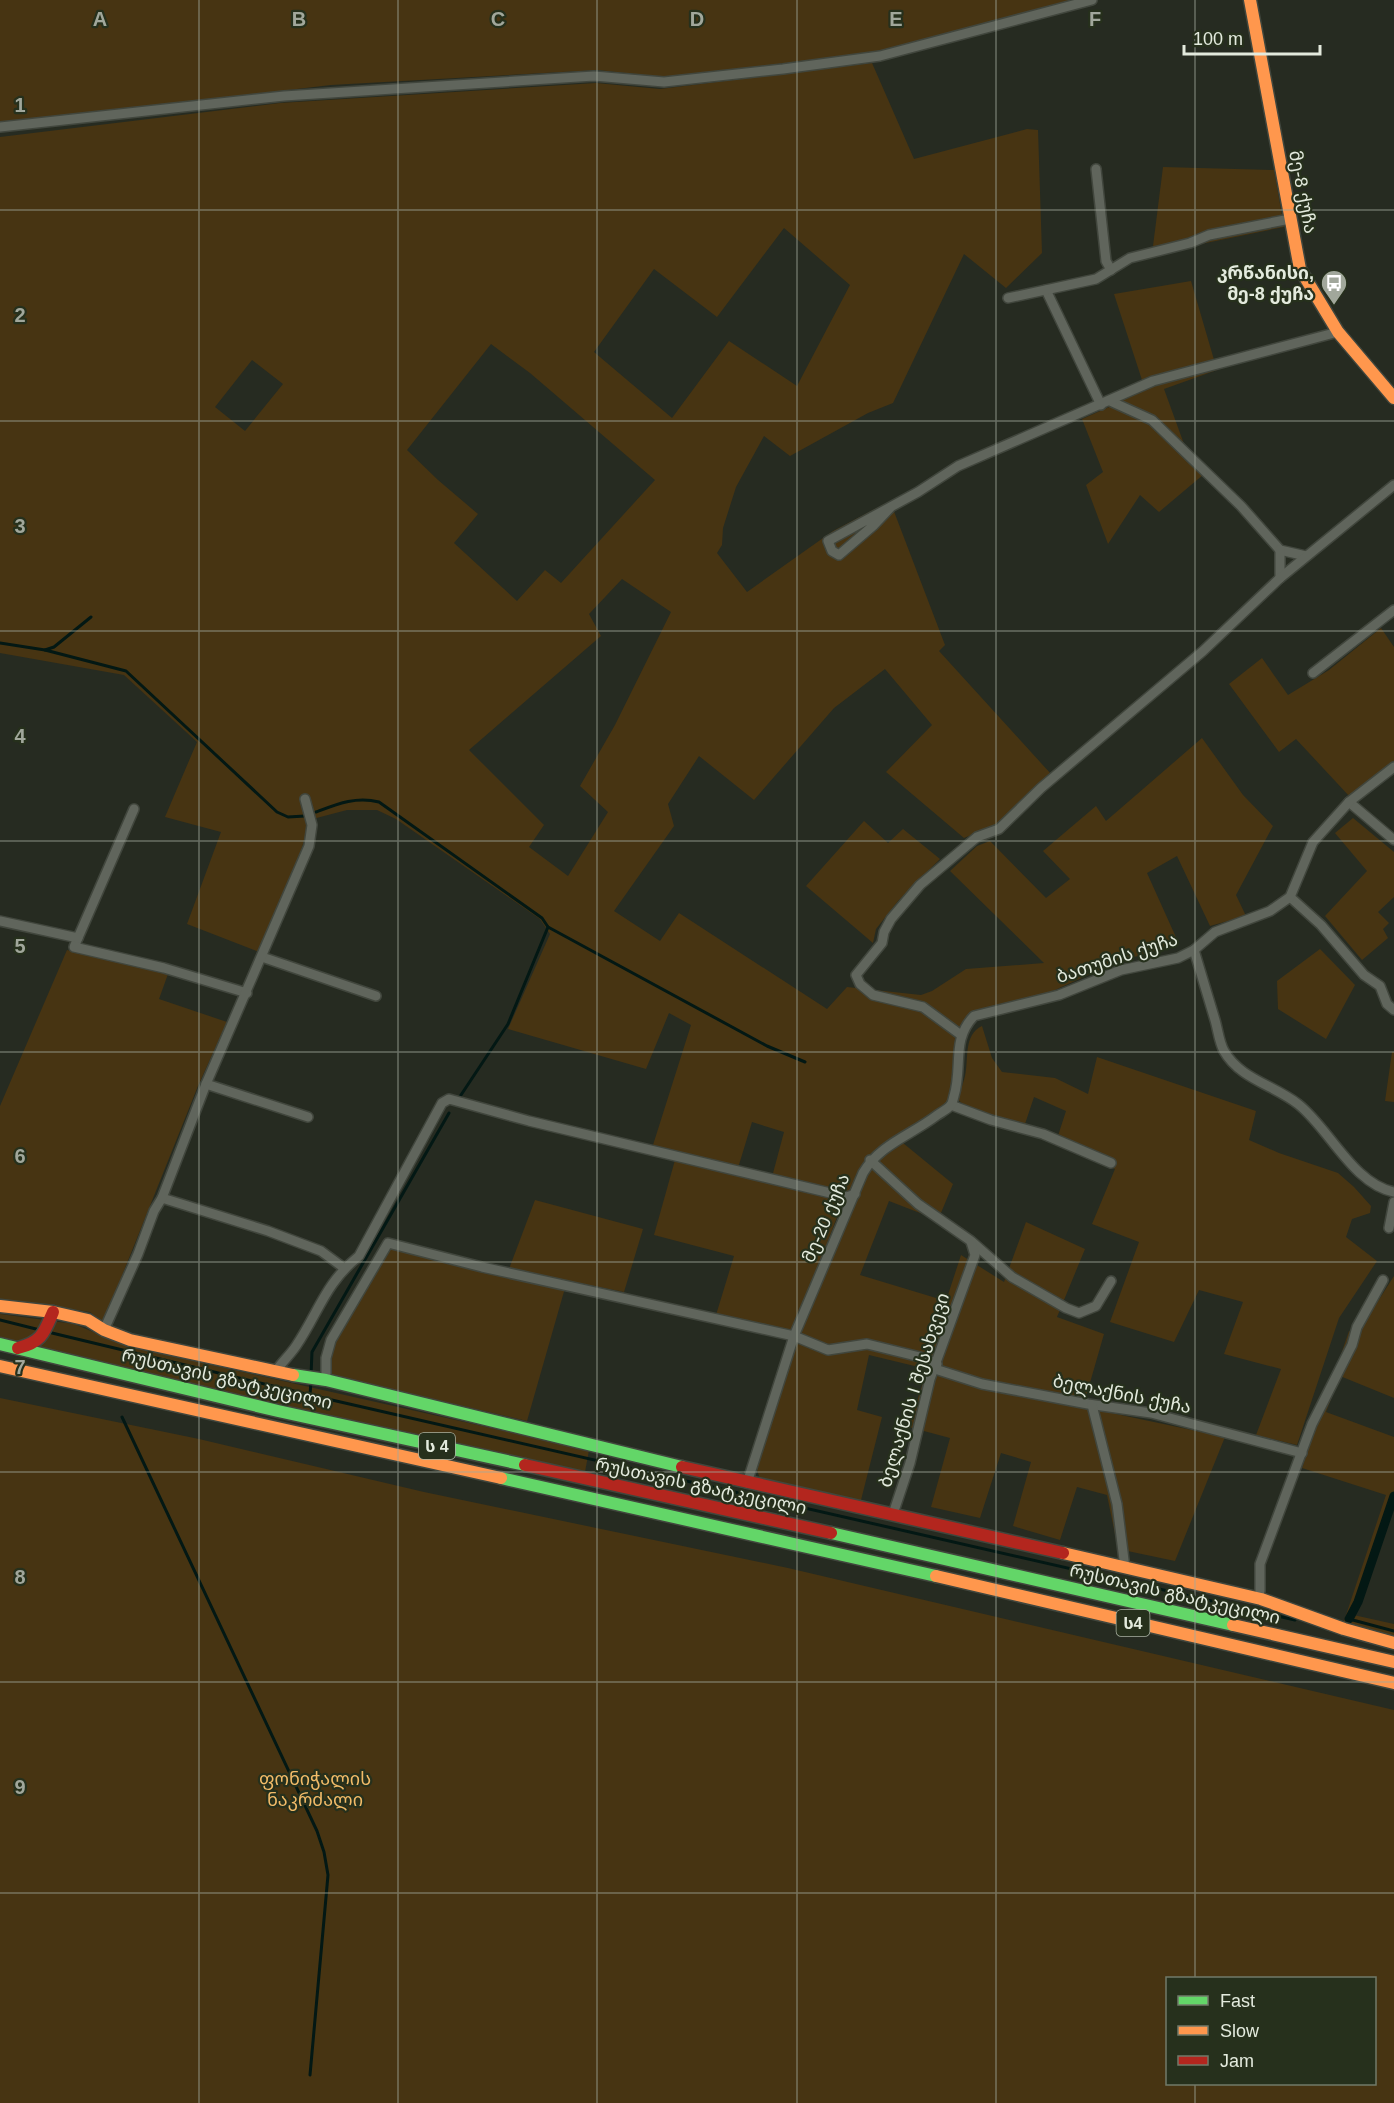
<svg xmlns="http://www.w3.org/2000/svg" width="1394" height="2103" font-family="Helvetica,'Noto Sans Georgian',sans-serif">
	<rect width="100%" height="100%" fill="#262b21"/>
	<g fill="#473412" fill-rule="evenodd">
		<polygon points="0,0 1077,0 881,52 663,77 598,70 331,85 0,124"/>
		<path d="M 872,63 L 914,159 L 1027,129 L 1038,130 L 1042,253 L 1006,288 L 964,254 L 893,403 L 868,413 L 790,456 L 764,436 L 736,487 L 723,528 L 722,545 L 717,553 L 747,592 L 833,531 L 890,501 L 945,645 L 939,651 L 1051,774 L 998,824 L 964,838 L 886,772 L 932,725 L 885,669 L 834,708 L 754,800 L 699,756 L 668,804 L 674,826 L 614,911 L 660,941 L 679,913 L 827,1009 L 847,987 L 921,995 L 932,991 L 966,969 L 1044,963 L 950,871 L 977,846 L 990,841 L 1046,898 L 1070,879 L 1043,851 L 1096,806 L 1106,821 L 1202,738 L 1243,795 L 1273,826 L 1236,895 L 1246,916 L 1210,926 L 1177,856 L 1147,873 L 1179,944 L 1117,962 L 1055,990 L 992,1010 L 962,1025 L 955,1080 L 948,1103 L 870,1157 L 859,1169 L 848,1194 L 772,1177 L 784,1132 L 752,1122 L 738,1168 L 653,1145 L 691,1025 L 669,1013 L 646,1069 L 508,1029 L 550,934 L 540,919 L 396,819 L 377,810 L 347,810 L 305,821 L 308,829 L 301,850 L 259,952 L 187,924 L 221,832 L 165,817 L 197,742 L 124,675 L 0,653 L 0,137 L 280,103 L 596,83 L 660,89 ZM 784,228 L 850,285 L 797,386 L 729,341 L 672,418 L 594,352 L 654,269 L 717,317 ZM 491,344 L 530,373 L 655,480 L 561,583 L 545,570 L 517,601 L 454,543 L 478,514 L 438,480 L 407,450 ZM 252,360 L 283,384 L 245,431 L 215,407 ZM 622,579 L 671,612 L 615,725 L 580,786 L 608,812 L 568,876 L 529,847 L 544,825 L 469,750 L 601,636 L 589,614 Z"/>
		<polygon points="1163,167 1274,170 1284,227 1152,254"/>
		<polygon points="1191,281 1217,370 1164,389 1184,444 1210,469 1159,512 1140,495 1108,544 1086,485 1103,472 1082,419 1109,407 1113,394 1142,380 1114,294"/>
		<polygon points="1381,628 1394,647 1394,761 1350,797 1296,739 1279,752 1229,684 1262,658 1288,695 1329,670"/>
		<polygon points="1353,818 1394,852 1394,897 1378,912 1389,923 1383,929 1388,938 1362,960 1325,916 1367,871 1335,833"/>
		<polygon points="864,821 888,843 903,829 940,859 898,901 876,929 873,943 806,886"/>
		<polygon points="1320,949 1355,985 1326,1039 1278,1009 1277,981"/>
		<polygon points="67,950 168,974 159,999 227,1022 198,1086 103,1323 90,1312 57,1307 0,1302 0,1106"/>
		<path d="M 982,1026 L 992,1058 L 1002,1072 L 1055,1078 L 1088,1094 L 1097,1057 L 1256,1111 L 1249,1140 L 1279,1153 L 1338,1173 L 1354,1187 L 1371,1206 L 1370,1213 L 1352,1219 L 1346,1237 L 1377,1261 L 1339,1318 L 1297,1445 L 1256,1435 L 1281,1369 L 1224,1354 L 1243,1302 L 1199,1290 L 1174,1342 L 1110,1322 L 1139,1242 L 1092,1224 L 1115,1169 L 1055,1145 L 1066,1111 L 1034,1097 L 1024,1127 L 967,1107 L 958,1100 C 960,1092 963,1084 965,1076 C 969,1059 963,1035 982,1026 Z"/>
		<polygon points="1392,1052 1394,1052 1394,1102 1385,1101"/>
		<polygon points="903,1143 953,1184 938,1220 889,1201 860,1275 946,1301 961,1255 1004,1282 1026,1222 1085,1249 1057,1317 1104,1334 1083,1407 1225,1437 1175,1561 1118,1549 1107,1495 1077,1487 1060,1540 1013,1526 1031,1462 1001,1453 980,1518 931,1507 950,1438 909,1427 927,1369 869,1355 857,1410 882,1417 860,1504 761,1482 757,1470 798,1332 849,1209 875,1163"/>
		<polygon points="675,1160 844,1199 793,1332 716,1315 734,1256 654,1235"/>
		<polygon points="535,1200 643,1229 624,1292 509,1269"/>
		<polygon points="395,1247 565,1288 527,1421 329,1375 332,1346 383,1253"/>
		<polygon points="1394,1276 1394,1398 1340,1376 1326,1412 1394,1437 1394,1502 1349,1614 1394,1624 1394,1638 1343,1624 1386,1495 1302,1468 1349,1331 1357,1334"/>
		<polygon points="0,1314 74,1324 127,1346 589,1450 585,1472 293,1410 0,1339"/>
		<path d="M 0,1398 L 199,1439 L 424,1492 L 788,1568 L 1394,1710 L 1394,2103 L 0,2103 ZM 1168,1978 L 1374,1978 L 1374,2084 L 1168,2084 Z"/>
	</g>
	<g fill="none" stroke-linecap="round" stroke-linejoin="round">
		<g stroke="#031814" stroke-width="3">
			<polyline points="0,643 45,650 54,647 91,617"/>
			<polyline points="45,650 126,671 277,812 288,817 305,816"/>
			<path d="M 316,812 C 337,804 356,796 379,802 L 542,918 L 548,927"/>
			<polyline points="459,1098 508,1024 548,927 767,1046 805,1062"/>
			<polyline points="0,1320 40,1330"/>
			<polyline points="52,1333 310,1395 1295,1620"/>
			<polyline points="311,1375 312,1352 449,1113"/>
			<polyline points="310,1395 311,1381"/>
			<polyline points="122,1417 317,1831 324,1852 328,1875 310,2075"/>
			<polyline points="1349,1619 1394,1631"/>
		</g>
		<polyline stroke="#031814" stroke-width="9" points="1349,1619 1358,1602 1394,1496"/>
		<g stroke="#41463d" stroke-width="12">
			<g id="street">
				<polyline points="0,127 284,96 594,76 664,82 783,69 880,56 1092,0"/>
				<polyline points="1096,169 1106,261 1111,270"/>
				<polyline points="1046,290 1101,405"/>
				<polyline points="1008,298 1096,279 1130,258 1190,243 1209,235 1290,219"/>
				<polyline points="1110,401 1152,420 1241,506 1280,550 1306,556"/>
				<polyline points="891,507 874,525 839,555 832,551 828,541 918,492 958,466 1153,381 1338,332"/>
				<polyline points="1280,550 1280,578"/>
				<polyline points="1313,673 1394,610"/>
				<polyline points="1349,802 1394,840"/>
				<polyline points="134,809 74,947 164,968 247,993"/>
				<polyline points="1290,897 1321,925 1364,975 1380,986 1387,1004 1394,1010"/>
				<polyline points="0,921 78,938"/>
				<path d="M 1194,950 C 1201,973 1208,997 1215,1020 C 1218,1030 1219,1042 1224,1051 C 1240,1079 1274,1085 1298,1104 C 1329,1128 1353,1184 1394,1192"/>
				<polyline points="262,957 376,996"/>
				<polyline points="961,1035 923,1007 873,995 860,984 856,975 882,943 884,932 891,919 920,885 977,837 999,829 1041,788 1203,651 1280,578 1394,485"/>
				<polyline points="206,1084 308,1117"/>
				<polyline points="951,1105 991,1120 1043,1134 1111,1163"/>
				<polyline points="870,1160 918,1204 971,1241 1012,1277 1066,1308 1079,1313 1096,1306 1111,1281"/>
				<polyline points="162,1198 268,1231 321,1251 344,1268"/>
				<polyline points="1389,1228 1394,1202"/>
				<polyline points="104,1330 138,1254 154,1211 162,1198 206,1084 309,846 312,825 305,799"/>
				<polyline points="935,1369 982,1384 1088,1404 1151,1413 1302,1453"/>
				<path d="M 276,1371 C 282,1362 290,1355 296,1346 C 319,1312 325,1283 359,1256 L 442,1103 L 449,1099 L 529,1121 L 847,1197 L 855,1194"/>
				<polyline points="326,1380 326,1358 331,1340 388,1243 482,1267 794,1336 828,1350 867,1344 920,1357 937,1364"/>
				<polyline points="1092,1405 1117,1504 1125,1568"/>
				<path d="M 747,1483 L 794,1336 L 863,1173 C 879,1145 911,1135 936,1116 C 940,1113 948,1109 951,1105 C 953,1102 953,1099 954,1096 C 963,1066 951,1040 974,1016 L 1059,995 L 1121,970 L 1178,958 L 1194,950 L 1215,932 L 1270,911 L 1290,897 L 1313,842 L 1349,802 L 1394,767"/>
				<polyline points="893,1514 910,1463 930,1379 975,1255 971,1242"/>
				<polyline points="1260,1591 1260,1564 1312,1424 1352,1345 1357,1327 1383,1280"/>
			</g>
		</g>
		<g stroke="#41463d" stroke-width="15">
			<g id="fast">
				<polyline points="0,1344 278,1411 525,1465"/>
				<polyline points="293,1375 326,1380 682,1467"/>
				<polyline points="501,1478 936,1576"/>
				<polyline points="831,1533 1233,1625"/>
			</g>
		</g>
		<g stroke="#41463d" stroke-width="15">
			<g id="slow">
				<polyline points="1250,0 1300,269 1338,332 1394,398"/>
				<polyline points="0,1306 53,1312 88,1320 104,1330 130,1340 293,1375"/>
				<polyline points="0,1366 501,1478"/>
				<polyline points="1063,1553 1261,1599 1344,1629 1394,1643"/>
				<polyline points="936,1576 1394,1683"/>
				<polyline points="1233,1625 1394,1662"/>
			</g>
		</g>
		<g stroke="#41463d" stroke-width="15">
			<g id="jam">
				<path d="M 18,1348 C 42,1342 44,1333 53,1312"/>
				<polyline points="525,1465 831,1533"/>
				<polyline points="682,1467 1063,1553"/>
			</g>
		</g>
		<use href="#street" stroke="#60655c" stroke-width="9"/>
		<use href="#fast" stroke="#63d668" stroke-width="12"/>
		<use href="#slow" stroke="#ff974d" stroke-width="12"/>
		<use href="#jam" stroke="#b3261e" stroke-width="12"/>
	</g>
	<path fill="none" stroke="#a1a79b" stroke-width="1.5" stroke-opacity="0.55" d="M 199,0 L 199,2103M 398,0 L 398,2103M 597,0 L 597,2103M 797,0 L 797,2103M 996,0 L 996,2103M 1195,0 L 1195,1978M 0,210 L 1394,210M 0,421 L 1394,421M 0,631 L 1394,631M 0,841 L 1394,841M 0,1052 L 1394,1052M 0,1262 L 1394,1262M 0,1472 L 1394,1472M 0,1682 L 1394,1682M 0,1893 L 1394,1893M 1195,2084 L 1195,2103"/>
	<defs>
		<g id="bus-pin" transform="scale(1.35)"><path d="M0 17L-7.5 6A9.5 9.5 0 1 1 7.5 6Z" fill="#a1a79b" stroke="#26301c"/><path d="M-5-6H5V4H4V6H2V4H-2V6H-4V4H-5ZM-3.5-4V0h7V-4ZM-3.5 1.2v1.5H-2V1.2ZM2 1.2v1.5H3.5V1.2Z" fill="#fff"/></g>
	</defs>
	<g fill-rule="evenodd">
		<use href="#bus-pin" x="1334" y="283"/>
	</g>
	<g text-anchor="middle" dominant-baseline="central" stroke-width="4.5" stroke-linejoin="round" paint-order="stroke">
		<g fill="#26301c" stroke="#aab2a3" stroke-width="1.5">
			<rect x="419" y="1433" width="36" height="26" rx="4.5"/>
			<rect x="1116.5" y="1610" width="33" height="26" rx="4.5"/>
		</g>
		<g font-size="16" font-weight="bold" fill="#e3eadd">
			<text x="437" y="1446">ს 4</text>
			<text x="1133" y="1623">ს4</text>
		</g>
		<g font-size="18" fill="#e3eadd" stroke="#26301c">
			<text transform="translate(1303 192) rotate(79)">მე-8 ქუჩა</text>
			<text transform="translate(1117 958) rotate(-18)">ბათუმის ქუჩა</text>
			<text transform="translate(826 1218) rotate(-67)">მე-20 ქუჩა</text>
			<text transform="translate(227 1379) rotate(13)">რუსთავის გზატკეცილი</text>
			<text transform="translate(914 1390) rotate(-73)">ბელაქნის I შესახვევი</text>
			<text transform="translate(1122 1394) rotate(11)">ბელაქნის ქუჩა</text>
			<text transform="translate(701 1486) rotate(12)">რუსთავის გზატკეცილი</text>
			<text transform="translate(1175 1594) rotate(13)">რუსთავის გზატკეცილი</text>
		</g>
		<g font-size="18" font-weight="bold" fill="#e3eadd" stroke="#26301c" text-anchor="end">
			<text x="1314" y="273">კრწანისი,<tspan x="1314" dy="21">მე-8 ქუჩა</tspan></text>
		</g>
		<g font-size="18" fill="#f2bb68" stroke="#26301c">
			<text x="315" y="1779">ფონიჭალის<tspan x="315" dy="21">ნაკრძალი</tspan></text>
		</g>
	</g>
	<g font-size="20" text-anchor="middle" font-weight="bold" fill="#a1a79b" stroke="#26301c" stroke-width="4.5" stroke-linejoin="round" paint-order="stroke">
		<text x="100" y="26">A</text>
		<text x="299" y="26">B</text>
		<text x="498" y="26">C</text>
		<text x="697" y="26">D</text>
		<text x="896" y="26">E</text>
		<text x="1095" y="26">F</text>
		<text x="20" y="112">1</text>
		<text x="20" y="322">2</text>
		<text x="20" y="533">3</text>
		<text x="20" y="743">4</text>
		<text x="20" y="953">5</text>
		<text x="20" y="1163">6</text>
		<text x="20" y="1374">7</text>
		<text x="20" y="1584">8</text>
		<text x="20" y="1794">9</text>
	</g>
	<rect x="1166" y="1977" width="210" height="108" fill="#26301c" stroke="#727a69" stroke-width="1.5"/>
	<rect x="1178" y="1996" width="30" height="9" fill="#63d668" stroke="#727a69" stroke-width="1.5"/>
	<text x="1220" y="2007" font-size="18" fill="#e3eadd">Fast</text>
	<rect x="1178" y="2026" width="30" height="9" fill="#ff974d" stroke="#727a69" stroke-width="1.5"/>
	<text x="1220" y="2037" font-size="18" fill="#e3eadd">Slow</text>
	<rect x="1178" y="2056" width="30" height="9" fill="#b3261e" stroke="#727a69" stroke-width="1.5"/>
	<text x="1220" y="2067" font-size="18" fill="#e3eadd">Jam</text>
	<path d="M1184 45v9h136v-9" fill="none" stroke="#e3eadd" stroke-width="3"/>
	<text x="1193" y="45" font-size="18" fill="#e3eadd" stroke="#26301c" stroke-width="4.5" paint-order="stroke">100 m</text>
</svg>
